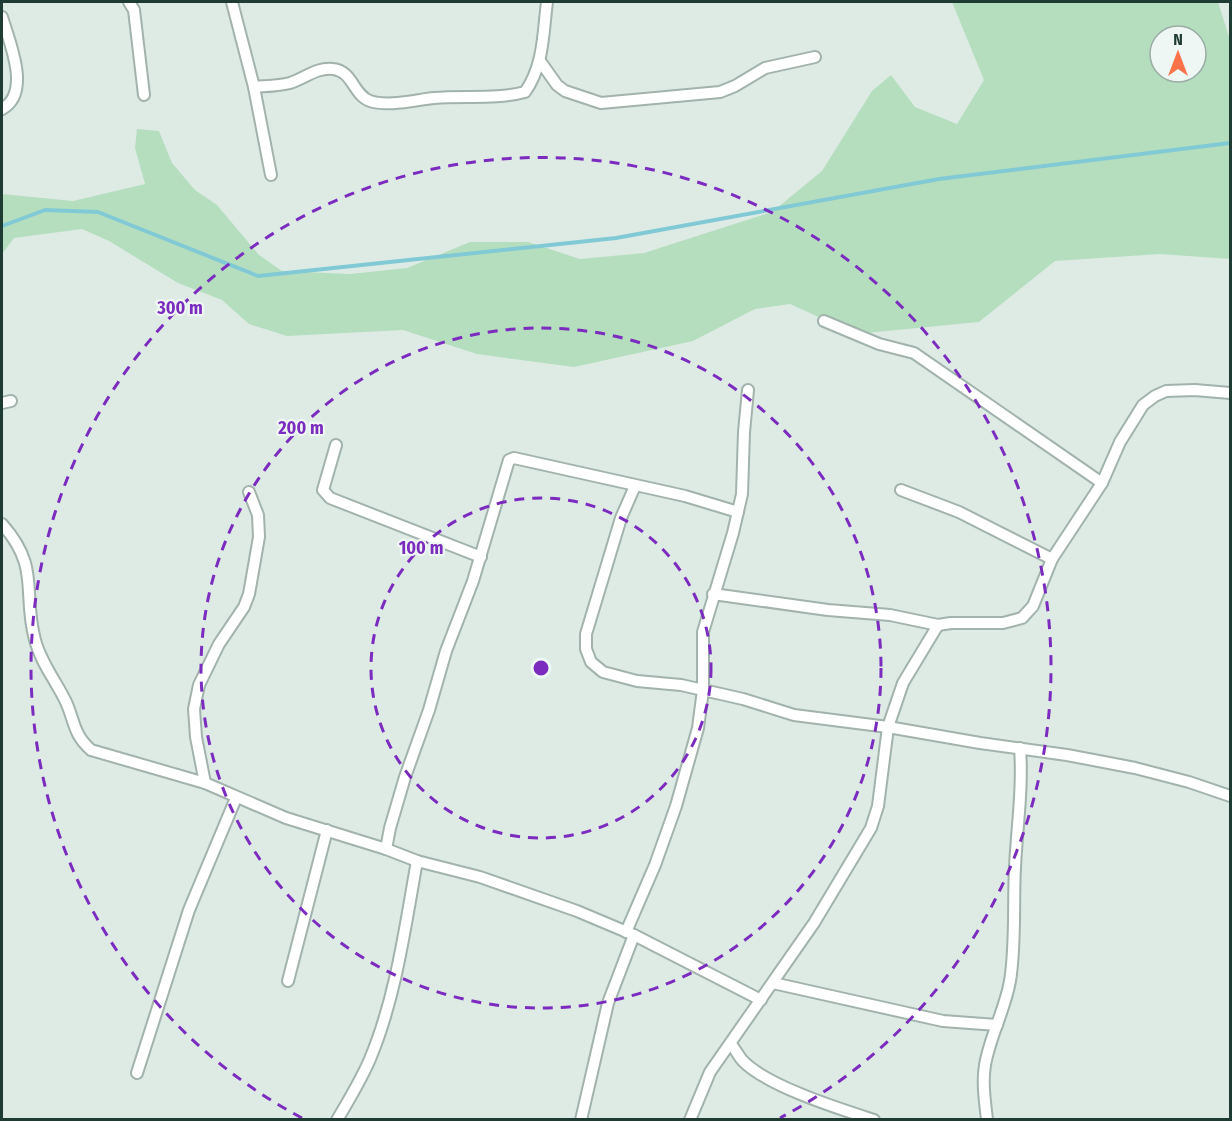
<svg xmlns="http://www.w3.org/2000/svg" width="1232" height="1121" font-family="'Fira Sans Condensed',sans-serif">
	<rect width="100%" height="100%" fill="#deebe5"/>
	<path fill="#b5debf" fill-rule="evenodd" d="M 952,2 L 1218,2 L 1230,40 L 1230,259 L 1160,254 L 1055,261 L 979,322 L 856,334 L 790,304 L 755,309 L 693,341 L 574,367 L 477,354 L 403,330 L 287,336 L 249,324 L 222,300 L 178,283 L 109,241 L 82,229 L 14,238 L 2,254 L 2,194 L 73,201 L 145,184 L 135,148 L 137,129 L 159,131 L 172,163 L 195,190 L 217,205 L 259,255 L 282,271 L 350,274 L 407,268 L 470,242 L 528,242 L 580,259 L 644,253 L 772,212 L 822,171 L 872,91 L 891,75 L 915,107 L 957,124 L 984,80 ZM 1160,36 L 1196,36 L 1196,72 L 1160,72 Z"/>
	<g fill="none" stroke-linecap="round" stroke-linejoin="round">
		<polyline stroke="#81cad5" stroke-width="4" points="2,226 45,210 98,212 258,276 616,238 939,179 1230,143"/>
		<g stroke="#a1b3ac" stroke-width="14">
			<g id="street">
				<polyline points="129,2 134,10 144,95"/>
				<polyline points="232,2 254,87 271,175"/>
				<path d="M 2,17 C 9,41 32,93 2,109"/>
				<polyline points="540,61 557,85 565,91 601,103 720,92 735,86 765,68 815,57"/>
				<path d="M 254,87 C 265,86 279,86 290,83 C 305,78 317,67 333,69 C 353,71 353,95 370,101 C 387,107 415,100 434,98 C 464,95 495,100 525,92 C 544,65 543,33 547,2"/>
				<polyline points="824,321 879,344 914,353 1102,483"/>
				<polyline points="2,403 11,401"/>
				<polyline points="336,445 323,490 330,498 481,557"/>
				<polyline points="635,486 621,518 586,634 586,649 591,662 603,672 637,681 681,685 743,699 794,715 888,727 980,743 1067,755 1135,768 1189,782 1230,796"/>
				<polyline points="901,490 959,512 1052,559"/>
				<path d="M 2,524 C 41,568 22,592 35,640 C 41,663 56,681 66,702 C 75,722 73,734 91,750 L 205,783 L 286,818 L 386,849 L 417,861 L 480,877 L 577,911 L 634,935 L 761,1000"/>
				<polyline points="713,594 828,610 890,615 938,625 951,623 1003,623 1022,618 1033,606 1052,559 1102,483 1120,442 1143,405 1155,396 1166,391 1195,390 1230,393"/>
				<polyline points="205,783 196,737 194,709 199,685 219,644 244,607 249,594 259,537 258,515 249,492"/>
				<polyline points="386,849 390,828 405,777 429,710 446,651 473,581 509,460 514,458 685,496 738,512"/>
				<polyline points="626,932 655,865 676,806 698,728 703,690 703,632 733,533 742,494 744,432 748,390"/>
				<polyline points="288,981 327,830"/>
				<polyline points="773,983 943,1021 997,1025"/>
				<path d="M 731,1044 C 735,1049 738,1055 742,1060 C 766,1086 840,1109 874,1120"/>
				<polyline points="137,1073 189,910 236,798"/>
				<path d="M 337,1120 C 349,1100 361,1080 370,1059 C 396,997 405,927 417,861"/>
				<polyline points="581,1120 608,1003 634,935"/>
				<polyline points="690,1120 710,1072 814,923 871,828 878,806 888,727 903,683 938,625"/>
				<path d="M 987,1120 C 985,1101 982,1083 985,1065 C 990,1036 1005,1010 1010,981 C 1016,944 1013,905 1015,867 C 1017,827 1023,787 1020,748"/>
			</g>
		</g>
		<use href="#street" stroke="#fff" stroke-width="10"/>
	</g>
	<g fill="none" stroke="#7b2cbf" stroke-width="3" stroke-dasharray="10 8">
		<circle cx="541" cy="668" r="170"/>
		<circle cx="541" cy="668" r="340"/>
		<path d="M302 1118A510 510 0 1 1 780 1118"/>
	</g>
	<circle cx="541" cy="668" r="9" fill="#7b2cbf" stroke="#eef7f3" stroke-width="3"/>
	<g font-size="18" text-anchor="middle" font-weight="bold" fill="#7b2cbf" stroke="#eef7f3" stroke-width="4.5" stroke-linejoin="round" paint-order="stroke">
		<text x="180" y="314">300 m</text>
		<text x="301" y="434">200 m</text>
		<text x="421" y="554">100 m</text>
	</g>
	<rect width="1232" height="1121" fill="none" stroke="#1e3c33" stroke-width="6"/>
	<g transform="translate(1178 54)"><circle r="28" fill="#eef7f3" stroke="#9baca6" stroke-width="1.5"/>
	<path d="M0-4.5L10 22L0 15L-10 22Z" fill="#fc734a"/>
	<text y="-9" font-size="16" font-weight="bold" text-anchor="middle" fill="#1e3c33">N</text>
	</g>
</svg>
